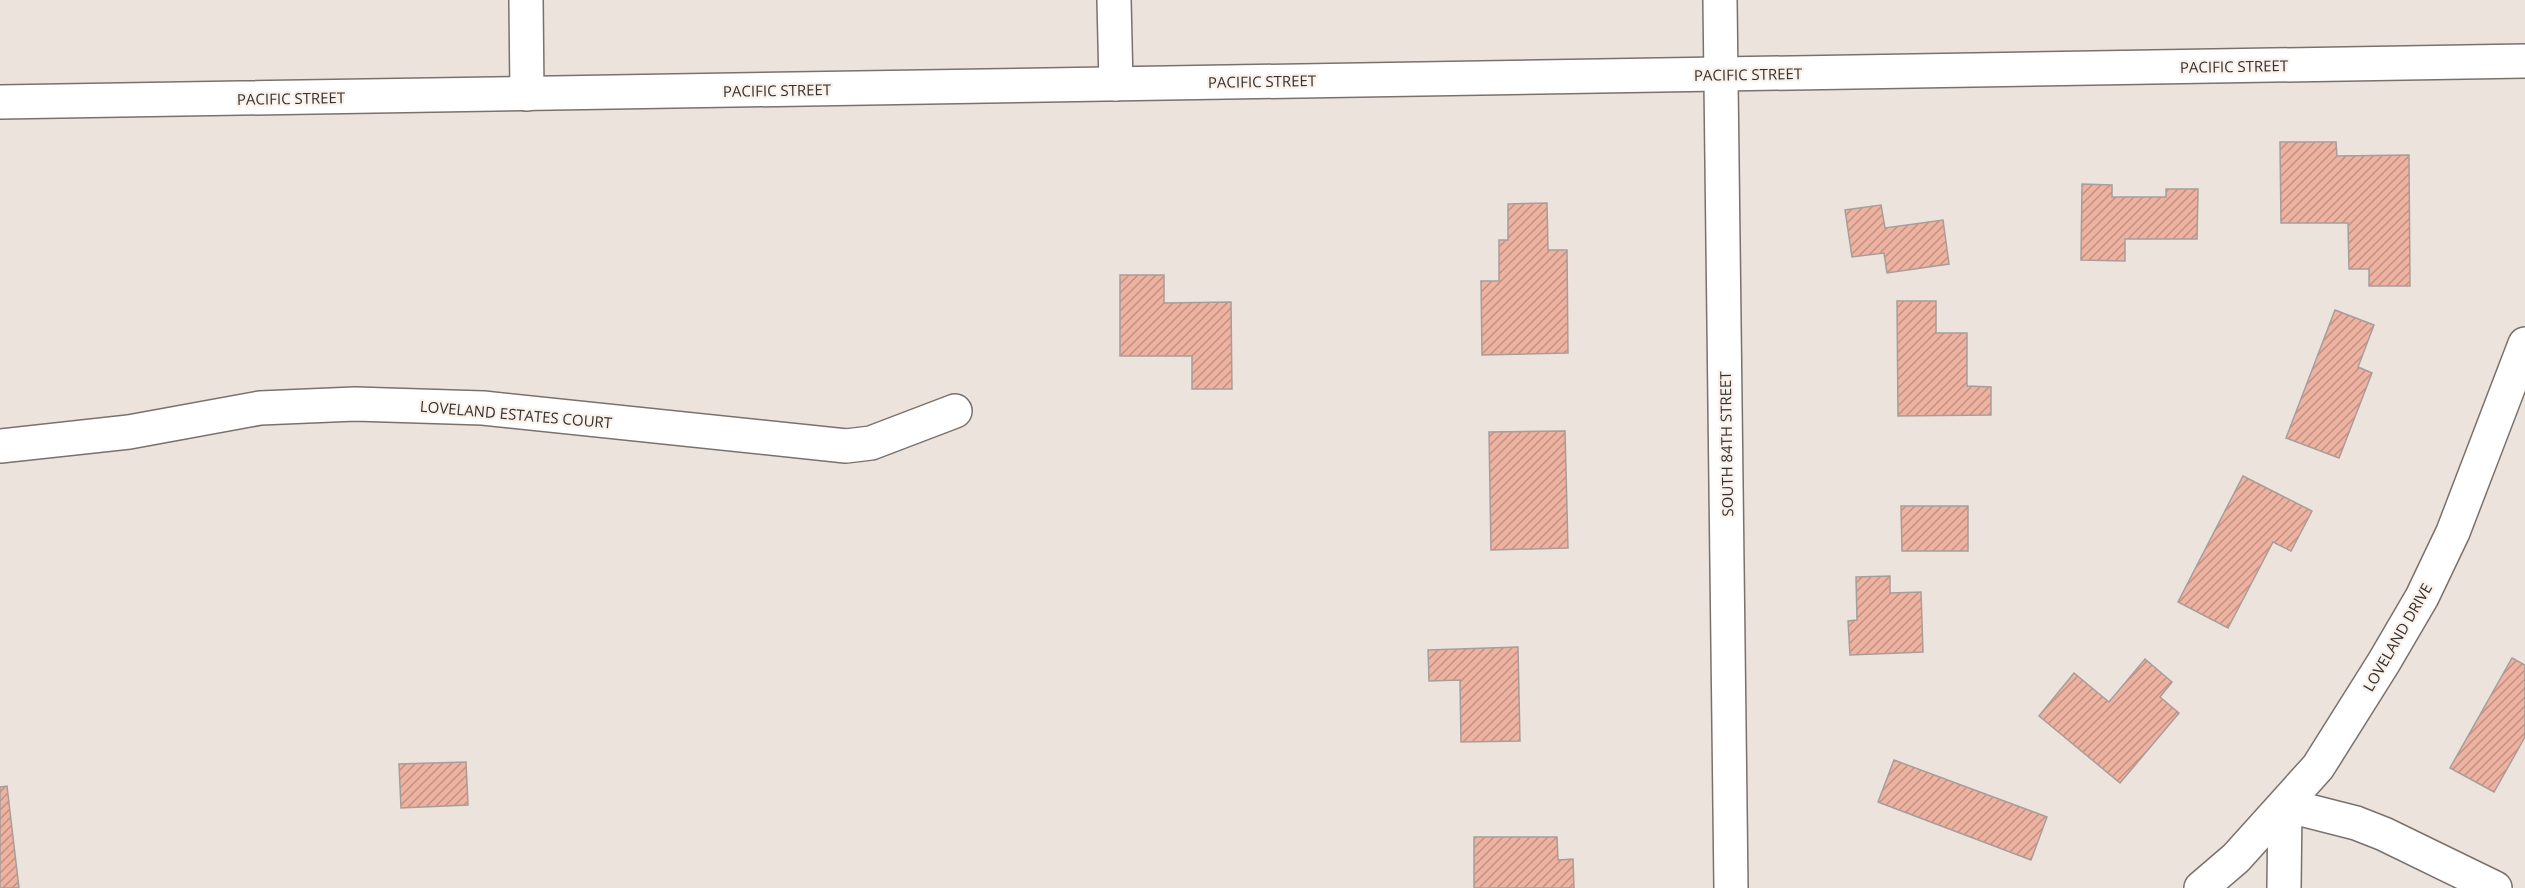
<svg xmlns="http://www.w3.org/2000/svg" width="2525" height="888" font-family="'Open Sans',sans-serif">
	<defs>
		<pattern id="building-hatch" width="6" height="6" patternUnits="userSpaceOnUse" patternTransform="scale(1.5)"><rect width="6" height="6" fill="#eeb2a0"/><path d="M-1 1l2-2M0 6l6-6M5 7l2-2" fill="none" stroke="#c29183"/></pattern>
	</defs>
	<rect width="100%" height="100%" fill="#ede3dd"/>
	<g fill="url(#building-hatch)" stroke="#a89d9a" stroke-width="1.5">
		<polygon points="2280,142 2336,142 2337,156 2409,155 2410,286 2369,286 2369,269 2349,269 2348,223 2281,223"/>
		<polygon points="2082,184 2112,185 2112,197 2166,197 2166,189 2198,189 2197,239 2125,239 2125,261 2081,260"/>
		<polygon points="1547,203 1548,250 1567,250 1568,353 1482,355 1481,281 1499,281 1499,240 1508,240 1508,204"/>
		<polygon points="1881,205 1885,228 1943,220 1949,264 1887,273 1884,253 1852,257 1845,210"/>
		<polygon points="1120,275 1164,275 1164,303 1231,302 1232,389 1192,389 1192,356 1120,356"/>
		<polygon points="1897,301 1936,301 1936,333 1967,333 1967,386 1991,387 1991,415 1898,416"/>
		<polygon points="2335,310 2374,325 2358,367 2372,373 2339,458 2286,438"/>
		<polygon points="1565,431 1568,548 1491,550 1489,432"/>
		<polygon points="2243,476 2312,511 2291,551 2273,542 2228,628 2178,602"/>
		<polygon points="1901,506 1968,506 1968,551 1902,551"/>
		<polygon points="1890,576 1890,593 1921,592 1923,652 1850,655 1848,621 1857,620 1856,577"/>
		<polygon points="1518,647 1520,741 1461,742 1460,680 1429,681 1428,650"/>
		<polygon points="2512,658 2525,665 2525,737 2494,792 2450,768"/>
		<polygon points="2145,659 2172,682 2160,697 2179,713 2120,783 2039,716 2074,673 2109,702"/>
		<polygon points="1894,760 2047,817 2031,860 1878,802"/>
		<polygon points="466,762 468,805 401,808 399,764"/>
		<polygon points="7,786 19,888 0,888 0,787"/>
		<polygon points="1474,837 1557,837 1558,860 1573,859 1574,888 1474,888"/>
	</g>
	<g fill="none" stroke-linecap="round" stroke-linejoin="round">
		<g stroke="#7a716c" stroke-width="36">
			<g id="minor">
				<polyline points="526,0 527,94"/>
				<polyline points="1114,0 1116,84"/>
				<polyline points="0,446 129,432 260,408 355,404 483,408 846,446 871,443 955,411"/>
				<polyline points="2201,888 2236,858 2318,767 2384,662 2422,597 2453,532 2525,344"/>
				<polyline points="2284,888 2285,805 2356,823 2384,834 2495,888"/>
			</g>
		</g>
		<g stroke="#7a716c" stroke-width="36">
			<polyline id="secondary" points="1720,0 1731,888"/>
		</g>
		<g stroke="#7a716c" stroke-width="36">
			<polyline id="primary" points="0,102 2525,61"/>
		</g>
		<use href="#minor" stroke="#fff" stroke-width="33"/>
		<use href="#secondary" stroke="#fff" stroke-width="33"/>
		<use href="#primary" stroke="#fff" stroke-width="33"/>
	</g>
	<g text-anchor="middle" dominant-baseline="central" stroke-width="4.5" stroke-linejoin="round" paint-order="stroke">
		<g font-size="15" fill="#35312f" stroke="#fbf1eb">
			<text transform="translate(2234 66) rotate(-1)">PACIFIC STREET</text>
			<text transform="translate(1748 74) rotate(-1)">PACIFIC STREET</text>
			<text transform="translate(1262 81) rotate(-1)">PACIFIC STREET</text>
			<text transform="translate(777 90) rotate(-1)">PACIFIC STREET</text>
			<text transform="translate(291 98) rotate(-1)">PACIFIC STREET</text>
			<text transform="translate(516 414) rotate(5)">LOVELAND ESTATES COURT</text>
			<text transform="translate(1726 444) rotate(-91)">SOUTH 84TH STREET</text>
			<text transform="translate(2397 637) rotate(-60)">LOVELAND DRIVE</text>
		</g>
	</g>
</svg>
